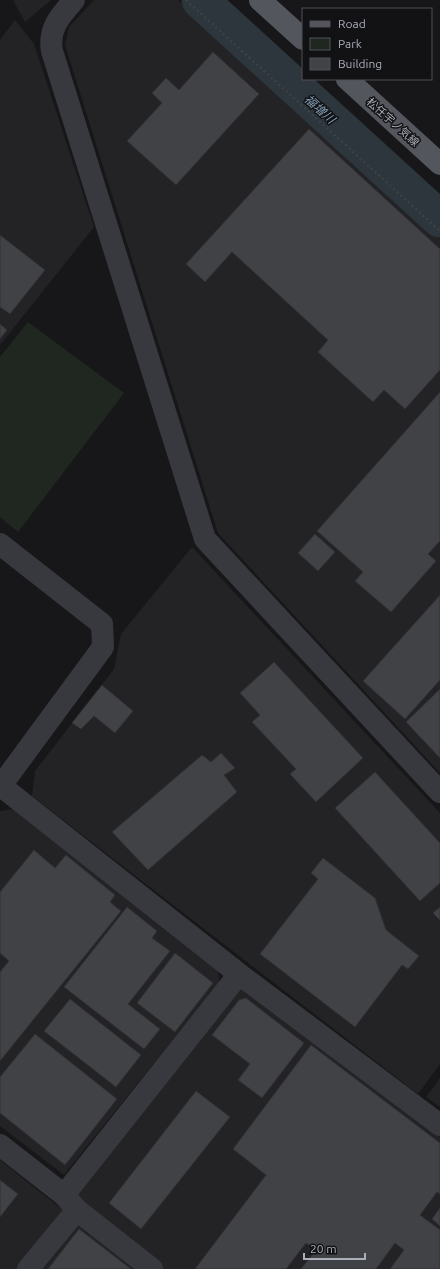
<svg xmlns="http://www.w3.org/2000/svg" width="440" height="1269" font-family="Ubuntu,'Noto Sans JP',sans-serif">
	<rect width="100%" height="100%" fill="#171719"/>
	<g fill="#232326">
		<polygon points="13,0 51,0 25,22"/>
		<polygon points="94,0 178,0 440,239 440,773 218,533 65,45 69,27"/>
		<polygon points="15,20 34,44 94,227 0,345 0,40"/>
		<polygon points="192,547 440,813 440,1064 418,1094 32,796 35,771 114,669 121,634"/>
		<polygon points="14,809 218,966 219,982 64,1175 0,1126 0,811"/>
		<polygon points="239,985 440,1137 440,1269 0,1269 0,1160 64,1211"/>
		<polygon points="440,1078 440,1107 426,1097"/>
	</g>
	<polygon fill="#1f2720" points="28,322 124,393 18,532 0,517 0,357"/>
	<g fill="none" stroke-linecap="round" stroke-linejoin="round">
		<polyline stroke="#2d363d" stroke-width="37" points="200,0 440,219"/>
	</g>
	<g fill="#414246" stroke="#313135">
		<polygon points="213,52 259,94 176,185 127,141 162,103 152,93 166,78 179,90"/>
		<polygon points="309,129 440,249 440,370 405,409 384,390 373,402 318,352 328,340 232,252 205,282 186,264"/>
		<polygon points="0,235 45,270 10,314 0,307"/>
		<polygon points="0,324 7,330 0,339"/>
		<polygon points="440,392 440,541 428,554 436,561 391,612 355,581 363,572 317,531"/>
		<polygon points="315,534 335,552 318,571 298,553"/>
		<polygon points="440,595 440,680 405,719 363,681"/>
		<polygon points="274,662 363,758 316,802 290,774 296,769 252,722 260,715 240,693"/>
		<polygon points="102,685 133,711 115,733 94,716 81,729 72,723"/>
		<polygon points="440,689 440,758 406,722"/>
		<polygon points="221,753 235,768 224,775 237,792 148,870 112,832 202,755 211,762"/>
		<polygon points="375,772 440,843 440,883 420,901 335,808"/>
		<polygon points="34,850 55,868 66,855 115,895 110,902 121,911 0,1061 0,972 9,961 0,953 0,892"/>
		<polygon points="323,858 375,898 386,930 419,956 408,969 402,965 355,1027 260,954 318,879 311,873"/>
		<polygon points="127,907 157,931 152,938 170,951 128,1004 160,1029 144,1049 64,987"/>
		<polygon points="440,907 440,920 433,913"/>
		<polygon points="175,953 213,983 175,1032 137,1003"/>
		<polygon points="246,998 304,1043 262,1098 238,1080 250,1064 212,1035 239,1000"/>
		<polygon points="70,999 141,1055 116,1087 44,1031"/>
		<polygon points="35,1034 117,1099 65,1165 0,1113 0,1077"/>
		<polygon points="311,1045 440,1143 440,1194 437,1192 420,1215 440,1230 440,1269 390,1269 404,1250 395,1243 376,1269 301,1269 316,1250 306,1243 286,1269 195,1269 266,1175 233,1149"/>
		<polygon points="196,1091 230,1117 141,1229 109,1203"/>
		<polygon points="0,1180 18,1194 0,1217"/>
		<polygon points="440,1208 440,1226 432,1219"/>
		<polygon points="79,1229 131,1269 48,1269"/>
	</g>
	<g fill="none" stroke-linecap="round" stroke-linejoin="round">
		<polyline stroke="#3e4045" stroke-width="2.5" stroke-dasharray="2 3" stroke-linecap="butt" points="186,0 440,231"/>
		<g stroke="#38393e" stroke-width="22">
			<path d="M 74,0 C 60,16 48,29 52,51 L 205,539 L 440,792"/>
			<polyline points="0,544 102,624 103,647 0,787"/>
			<polyline points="1,786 239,974 440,1125"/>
			<polyline points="0,1145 64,1195 77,1210 28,1269"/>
			<polyline points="64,1195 239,974"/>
			<polyline points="77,1210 152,1269"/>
		</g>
		<g stroke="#54565d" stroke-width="22">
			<polyline points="260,0 303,39"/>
			<polyline points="347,79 440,164"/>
		</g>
	</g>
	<g text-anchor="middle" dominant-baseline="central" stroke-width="3" stroke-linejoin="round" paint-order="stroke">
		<g font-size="11" fill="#a9aeb9" stroke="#121214">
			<text transform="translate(393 122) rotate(42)">松任宇ノ気線</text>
		</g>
		<g font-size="12" font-style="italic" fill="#809cb3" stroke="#121214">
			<text transform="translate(320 109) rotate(42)">福増川</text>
		</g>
	</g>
	<rect x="302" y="8" width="130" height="72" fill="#121214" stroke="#4e5056"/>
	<rect x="310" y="21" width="20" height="6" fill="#54565d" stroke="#4e5056"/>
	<text x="338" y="28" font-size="12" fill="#a9aeb9">Road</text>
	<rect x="310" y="38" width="20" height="12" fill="#1f2720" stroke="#4e5056"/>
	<text x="338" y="48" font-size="12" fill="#a9aeb9">Park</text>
	<rect x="310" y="58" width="20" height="12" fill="#414246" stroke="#4e5056"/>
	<text x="338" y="68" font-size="12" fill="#a9aeb9">Building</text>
	<path d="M304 1253v6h61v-6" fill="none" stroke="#a9aeb9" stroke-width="2"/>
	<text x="310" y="1253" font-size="12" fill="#a9aeb9" stroke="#121214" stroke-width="3" paint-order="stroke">20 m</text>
</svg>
